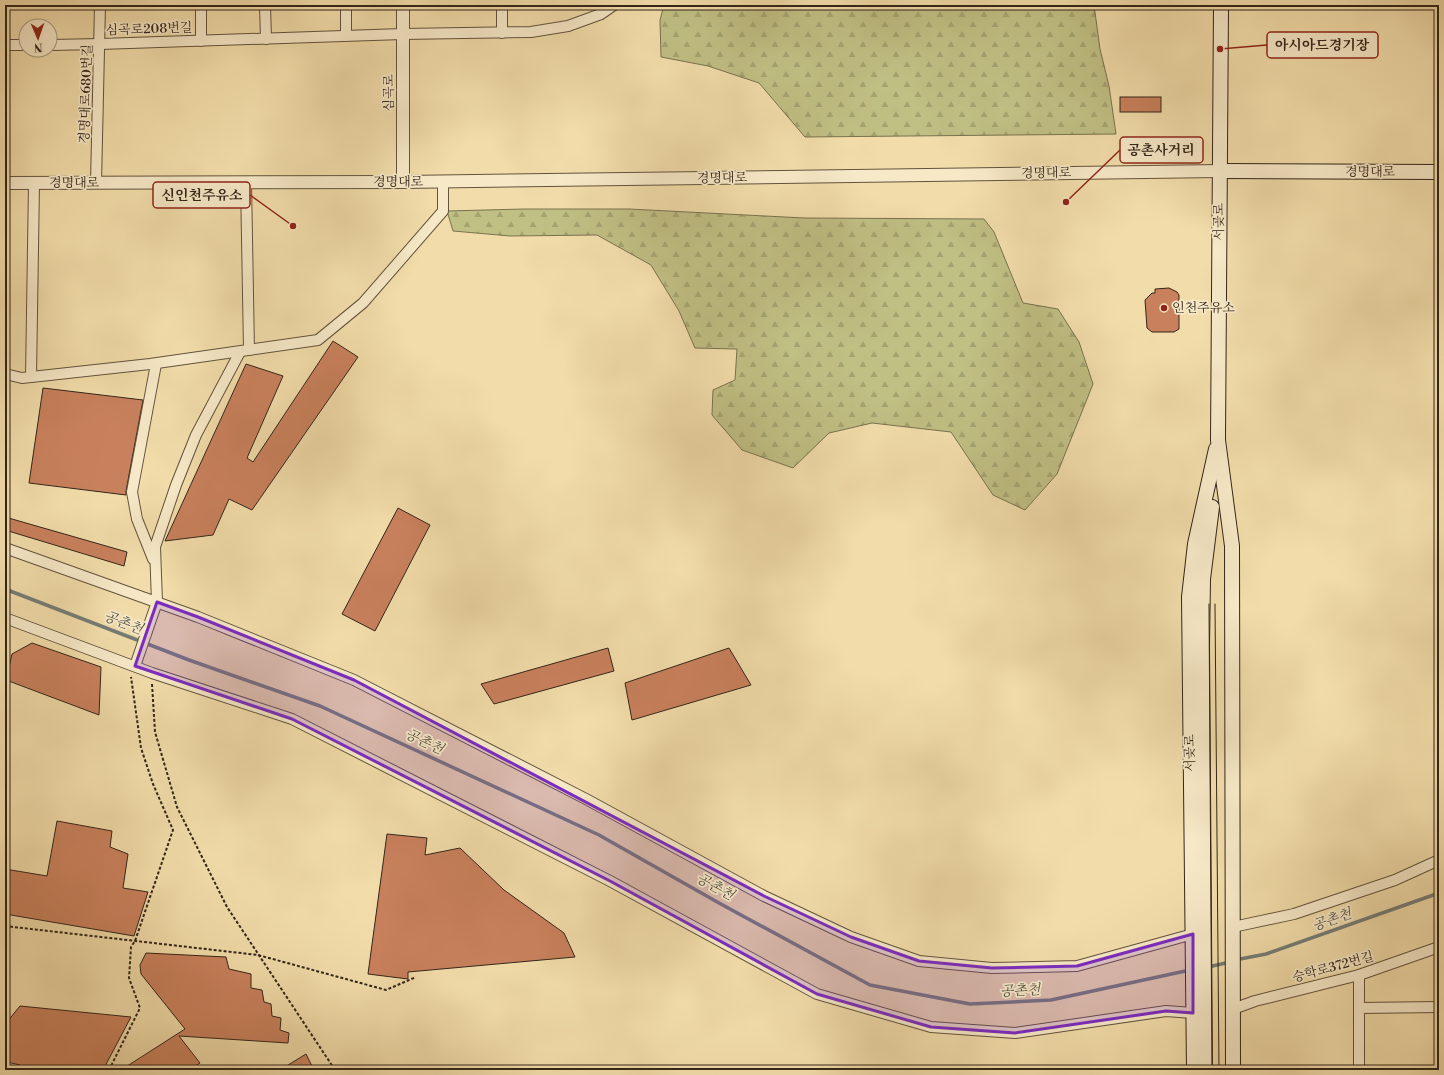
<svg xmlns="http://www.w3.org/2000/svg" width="1444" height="1075" font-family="'Libre Bodoni','Noto Serif KR',serif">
	<defs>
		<pattern id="forest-firs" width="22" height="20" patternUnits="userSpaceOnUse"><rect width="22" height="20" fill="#c0bf84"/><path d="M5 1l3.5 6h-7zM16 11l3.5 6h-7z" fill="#a5a471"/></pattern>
	</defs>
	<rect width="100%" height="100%" fill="#f2ddaa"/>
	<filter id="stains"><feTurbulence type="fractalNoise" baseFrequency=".005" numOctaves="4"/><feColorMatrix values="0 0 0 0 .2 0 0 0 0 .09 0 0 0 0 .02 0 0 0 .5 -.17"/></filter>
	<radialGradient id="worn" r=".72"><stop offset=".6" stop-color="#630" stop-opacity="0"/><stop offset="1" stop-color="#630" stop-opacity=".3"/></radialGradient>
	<g fill="url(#forest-firs)" stroke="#79724e">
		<polygon points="664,5 1094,5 1100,49 1109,86 1116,134 805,137 759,83 708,66 661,57 660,20"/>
		<polygon points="524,209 629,209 804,218 984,219 994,232 1023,303 1058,309 1079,342 1093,384 1057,474 1025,510 993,495 951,432 872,423 829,433 793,468 742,450 712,415 713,390 735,380 737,349 695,348 679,311 651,265 597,235 510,236 453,231 447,211"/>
	</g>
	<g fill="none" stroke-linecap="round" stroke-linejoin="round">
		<g stroke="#757d77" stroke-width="3.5">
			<polyline points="5,589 189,660 320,706 599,835 719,903 870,985 970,1004 1051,1000 1190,970"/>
			<polyline points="1235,960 1266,954 1439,893"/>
			<polyline points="1208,967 1230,962"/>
		</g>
	</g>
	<g fill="#c9815d" stroke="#322519">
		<rect x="1120" y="97" width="41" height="15"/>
		<polygon points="1169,288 1177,292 1179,295 1179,329 1174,332 1152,332 1147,328 1145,300 1152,293 1155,293 1155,289"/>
		<polygon points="333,341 358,357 252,510 229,499 213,535 165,541 246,364 283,376 247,458 253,462"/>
		<polygon points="43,388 143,400 126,491 126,495 29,483"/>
		<polygon points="398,508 430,525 375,631 342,614"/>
		<polygon points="5,517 127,552 124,566 5,530"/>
		<polygon points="32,643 101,667 99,715 6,680 12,654"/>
		<polygon points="608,648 614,671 494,704 481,684"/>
		<polygon points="729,648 751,685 632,720 625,683"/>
		<polygon points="57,821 112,831 110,847 128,854 123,888 148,892 134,936 5,914 5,869 47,876"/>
		<polygon points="387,834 427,838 425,855 460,848 504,890 564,933 575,957 408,972 408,979 368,974"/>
		<polygon points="146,953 226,957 229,969 251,974 251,988 262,990 264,1002 271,1004 272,1016 281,1018 280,1030 289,1033 288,1043 179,1036 200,1063 189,1070 121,1070 185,1029 141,974 140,965"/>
		<polygon points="20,1006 131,1017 103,1070 21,1070 20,1065 7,1062 7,1022"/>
		<polygon points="306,1054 314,1070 280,1070"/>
	</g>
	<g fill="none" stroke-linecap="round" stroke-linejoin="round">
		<g stroke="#62533d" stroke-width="12">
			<g id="minor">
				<polyline points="265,5 266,39"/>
				<polyline points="346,5 346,36"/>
				<polyline points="502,33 502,5"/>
				<polyline points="201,41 201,5"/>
				<polyline points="5,45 26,45"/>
				<polyline points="50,45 100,44 403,34 531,32 568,26 601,14 614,5"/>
				<polyline points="246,182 249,350"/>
				<polyline points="96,183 100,5"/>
				<polyline points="5,374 22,378 150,364 318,340 363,303 443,211 443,181"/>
				<polyline points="31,377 34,183"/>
				<polyline points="5,548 198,617 354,680 586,799 764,896 851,937 919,961 992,968 1077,966 1193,934"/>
				<polyline points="153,559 137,519 132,492 156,364"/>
				<polyline points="5,618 152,673 292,719 610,881 817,994 931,1027 1015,1033 1166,1011 1193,1013"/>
				<polyline points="135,666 157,602 155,547 176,485 196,435 240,352"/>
				<polyline points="1233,927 1294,914 1395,880 1439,860"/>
				<polyline points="1359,975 1359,1008"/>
				<polyline points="1233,1009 1255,1001 1359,975 1439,947"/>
				<polyline points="1359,1070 1359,1008 1439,1007"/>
			</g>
		</g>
		<g stroke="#62533d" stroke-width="14">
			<g id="tertiary">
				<polyline points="403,5 403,182"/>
				<polyline points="5,183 403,182 1220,171"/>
			</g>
		</g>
		<g stroke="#322519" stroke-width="16">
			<g id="secondary">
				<polyline points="1221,5 1218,440 1232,546 1233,1070"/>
				<polyline points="1220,171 1439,172"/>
				<polyline points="1194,1070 1189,597 1195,544 1216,449"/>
				<polyline points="1205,1070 1202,646 1203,579 1212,507"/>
			</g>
		</g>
		<g stroke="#322519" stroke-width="2" stroke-dasharray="3 2" stroke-linecap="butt">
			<polyline points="152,684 155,732 177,807 227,907 335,1070"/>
			<polyline points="5,926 258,955 386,990 416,977"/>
			<polyline points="109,1070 140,1008 129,978 131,947 135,941 173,830 153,784 141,748 131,677"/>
		</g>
		<use href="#minor" stroke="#f7e9c8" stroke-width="10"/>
		<use href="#tertiary" stroke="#f7e9c8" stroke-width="12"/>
		<use href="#secondary" stroke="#f7e9c8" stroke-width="14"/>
		<g stroke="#322519" stroke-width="1">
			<polyline points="1209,604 1212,1070"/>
			<polyline points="1215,604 1219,1070"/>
		</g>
	</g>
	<path fill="#7b2cbf" fill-opacity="0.2" stroke="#7b2cbf" stroke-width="3" stroke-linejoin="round" d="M 157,602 L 198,617 L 354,680 L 764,896 L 851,937 L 919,961 L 992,968 L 1077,966 L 1193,934 L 1193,1013 L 1166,1011 L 1015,1033 L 931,1027 L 817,994 L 610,881 L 292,719 L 135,666 Z"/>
	<circle fill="#8f2418" stroke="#f7e9c8" stroke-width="1.5" cx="1164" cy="308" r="4"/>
	<g text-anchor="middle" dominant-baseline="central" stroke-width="3.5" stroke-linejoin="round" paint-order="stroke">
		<g font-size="13" fill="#322519" stroke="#f7e9c8">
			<text transform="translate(149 29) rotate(-2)">심곡로208번길</text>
			<text transform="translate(389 93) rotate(-90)">심곡로</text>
			<text transform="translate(86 94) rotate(-88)">경명대로680번길</text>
			<text x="1370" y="172">경명대로</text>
			<text transform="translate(1046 173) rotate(-1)">경명대로</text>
			<text transform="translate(722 178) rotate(-1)">경명대로</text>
			<text x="398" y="182">경명대로</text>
			<text x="74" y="183">경명대로</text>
			<text transform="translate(1219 222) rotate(-90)">서곶로</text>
			<text transform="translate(1190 753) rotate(-91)">서곶로</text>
			<text transform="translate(1333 967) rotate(-15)">승학로372번길</text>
		</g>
		<g font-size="13" fill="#322519" stroke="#f7e9c8" text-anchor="start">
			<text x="1172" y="308">인천주유소</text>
		</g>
		<g font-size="14" font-style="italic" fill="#545148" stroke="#f7e9c8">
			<text transform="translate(123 623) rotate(21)">공촌천</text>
			<text transform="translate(424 742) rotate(25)">공촌천</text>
			<text transform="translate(715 887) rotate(29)">공촌천</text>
			<text transform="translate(1332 920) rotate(-19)">공촌천</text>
			<text transform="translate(1020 991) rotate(-3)">공촌천</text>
		</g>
	</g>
	<path fill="none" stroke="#8f2418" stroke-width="1.5" d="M1220 49L1267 45M1066 202L1120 150M293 226L250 195"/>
	<g fill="#8f2418" stroke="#f7e9c8" stroke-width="1.5">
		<circle cx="1220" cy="49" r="4"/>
		<circle cx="1066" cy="202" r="4"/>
		<circle cx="293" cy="226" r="4"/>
	</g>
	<g fill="#f7e9c8" stroke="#8f2418" stroke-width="1.5">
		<rect x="1267" y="32" width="111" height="26" rx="4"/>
		<rect x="1120" y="137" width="83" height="26" rx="4"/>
		<rect x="153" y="182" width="97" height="26" rx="4"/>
	</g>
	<g font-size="14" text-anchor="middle" font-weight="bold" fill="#322519">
		<text x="1322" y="50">아시아드경기장</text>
		<text x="1161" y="155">공촌사거리</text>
		<text x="202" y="200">신인천주유소</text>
	</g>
	<rect width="1444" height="1075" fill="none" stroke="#f2ddaa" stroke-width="20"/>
	<rect x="6" y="6" width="1432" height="1063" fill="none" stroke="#322519" stroke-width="2"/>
	<rect x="10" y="10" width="1424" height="1055" fill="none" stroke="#322519"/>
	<g transform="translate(38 38) rotate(178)"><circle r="19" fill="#f7e9c8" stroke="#a89b82"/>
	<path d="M0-3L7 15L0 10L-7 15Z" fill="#8f2418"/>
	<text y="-6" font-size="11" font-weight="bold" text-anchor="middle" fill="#322519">N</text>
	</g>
	<rect width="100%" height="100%" filter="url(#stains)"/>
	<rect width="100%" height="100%" fill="url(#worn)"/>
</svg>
